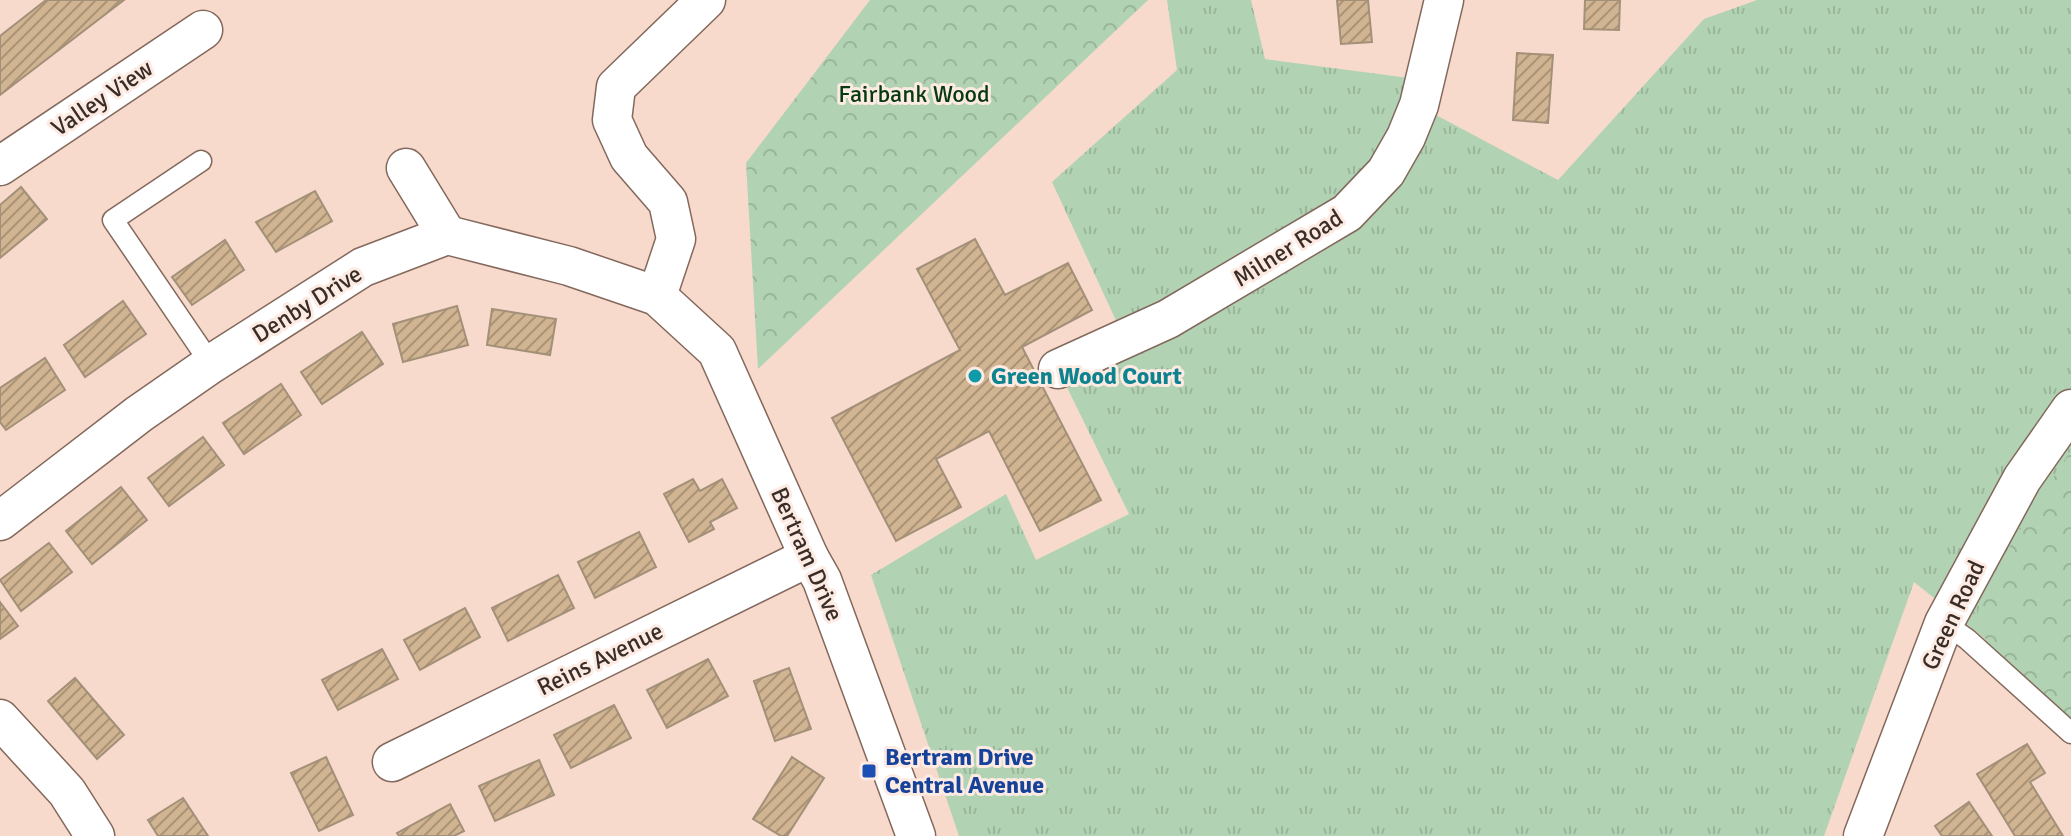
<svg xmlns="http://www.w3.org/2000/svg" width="2071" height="836" font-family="Signika,sans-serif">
	<defs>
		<pattern id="grass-tufts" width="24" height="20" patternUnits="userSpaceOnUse" patternTransform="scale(2)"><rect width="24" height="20" fill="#b1d3b3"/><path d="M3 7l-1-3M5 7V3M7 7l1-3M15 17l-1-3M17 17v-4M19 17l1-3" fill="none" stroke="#99b59a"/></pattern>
		<pattern id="forest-crowns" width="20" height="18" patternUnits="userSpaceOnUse" patternTransform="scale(2)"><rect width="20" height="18" fill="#b1d3b3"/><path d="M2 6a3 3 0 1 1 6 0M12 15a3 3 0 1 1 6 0" fill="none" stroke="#99b59a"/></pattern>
		<pattern id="building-hatch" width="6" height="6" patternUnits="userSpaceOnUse" patternTransform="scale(2)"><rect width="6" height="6" fill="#d1b491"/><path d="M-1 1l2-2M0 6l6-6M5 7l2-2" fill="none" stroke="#ab9376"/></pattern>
	</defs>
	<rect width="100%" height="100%" fill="#f8dacc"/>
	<polygon fill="url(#grass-tufts)" points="1167,0 1251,0 1265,59 1409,78 1407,136 1436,115 1558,180 1704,19 1757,0 2071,0 2071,713 1979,634 1914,582 1824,836 959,836 871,575 1006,494 1036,560 1129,514 1058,369 1125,340 1052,182 1177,70"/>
	<g fill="url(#forest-crowns)">
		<polygon points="870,0 1148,0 758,369 746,163"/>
		<polygon points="2071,450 2071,719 2056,710 1987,643 1977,615 1985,585"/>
	</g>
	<g fill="url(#building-hatch)" stroke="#a29079" stroke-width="2">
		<polygon points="46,0 124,0 0,95 0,36"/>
		<polygon points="1337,0 1368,0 1372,42 1341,44"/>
		<polygon points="1585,0 1620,0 1619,30 1584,29"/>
		<polygon points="1517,53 1553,55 1548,123 1513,120"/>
		<polygon points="21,187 47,219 0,258 0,205"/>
		<polygon points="315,191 332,221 276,252 256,222"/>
		<polygon points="975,239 1005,295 1068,263 1092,310 1022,347 1101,500 1040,531 989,431 936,459 961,507 896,541 832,418 960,350 917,269"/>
		<polygon points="225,240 244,270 192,305 172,277"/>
		<polygon points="123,301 146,334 85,377 64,345"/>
		<polygon points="457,306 468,345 403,362 393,324"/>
		<polygon points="492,309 556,319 550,355 487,345"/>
		<polygon points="362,332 383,364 322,404 301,372"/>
		<polygon points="45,358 65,390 6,430 0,422 0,388"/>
		<polygon points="281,384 301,415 244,454 223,423"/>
		<polygon points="203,437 224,465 169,506 148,478"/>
		<polygon points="693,479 700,491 722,479 737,508 710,522 714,529 689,542 664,494"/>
		<polygon points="121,487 147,520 92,564 66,531"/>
		<polygon points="639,532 656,567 595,598 578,562"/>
		<polygon points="49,543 72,572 21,611 0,580"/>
		<polygon points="558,575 574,608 508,641 492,608"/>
		<polygon points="0,602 18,626 0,639"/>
		<polygon points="465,608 480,637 420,670 404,640"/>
		<polygon points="382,649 398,679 338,710 322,680"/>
		<polygon points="708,659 728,696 667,728 647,690"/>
		<polygon points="789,668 811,729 775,741 754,681"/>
		<polygon points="75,678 124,735 97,759 48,701"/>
		<polygon points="614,705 631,738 571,768 554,735"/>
		<polygon points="2027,744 2045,773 2030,782 2063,836 2015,836 1977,774"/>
		<polygon points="326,757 353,815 319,831 291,773"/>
		<polygon points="792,757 824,778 787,836 781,836 753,819"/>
		<polygon points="539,760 554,795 495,821 479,786"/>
		<polygon points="183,798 208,836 158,836 148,820"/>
		<polygon points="1969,802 1992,836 1942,836 1935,826"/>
		<polygon points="450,804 464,831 454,836 399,836 397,833"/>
	</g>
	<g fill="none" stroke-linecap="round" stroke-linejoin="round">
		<g stroke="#83685c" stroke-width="23">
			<g id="lane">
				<polyline points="201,161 113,220 211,364"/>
				<polyline points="1944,623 1967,639 2071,733"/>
			</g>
		</g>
		<g stroke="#83685c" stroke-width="41">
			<g id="street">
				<polyline points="0,166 203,30"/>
				<polyline points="406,168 447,235"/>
				<polyline points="657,296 676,239 668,202 629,157 612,120 616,87 706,0"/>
				<polyline points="1058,369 1168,319 1347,213 1386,172 1406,137 1419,105 1444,0"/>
				<polyline points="0,521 139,414 211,364 363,267 447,235 569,266 657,296 717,351 809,557 822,580 916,836"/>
				<polyline points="0,719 67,792 95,836"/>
				<polyline points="392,762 809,557"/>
				<polyline points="1863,836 1944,623 2022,479 2071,409"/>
			</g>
		</g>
		<use href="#lane" stroke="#fff" stroke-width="20"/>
		<use href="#street" stroke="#fff" stroke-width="38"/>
	</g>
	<circle fill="#0f9aa8" stroke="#fdeae2" stroke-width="3" cx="975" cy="376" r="8"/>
	<rect fill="#1a4fb4" stroke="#fdeae2" stroke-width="3" x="861" y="763" width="16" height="16" rx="4"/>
	<g text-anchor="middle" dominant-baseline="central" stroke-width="6" stroke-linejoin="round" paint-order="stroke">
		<g font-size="24" fill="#053a10" stroke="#fdeae2">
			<text x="914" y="94">Fairbank Wood</text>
		</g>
		<g font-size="24" fill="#392d28" stroke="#fdeae2">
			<text transform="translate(102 98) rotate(-34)">Valley View</text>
			<text transform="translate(1288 248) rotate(-32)">Milner Road</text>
			<text transform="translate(307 304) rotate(-32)">Denby Drive</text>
			<text transform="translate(807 554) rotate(66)">Bertram Drive</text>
			<text transform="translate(1953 615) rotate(-65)">Green Road</text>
			<text transform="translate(600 659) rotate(-26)">Reins Avenue</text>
		</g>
		<g font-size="24" font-weight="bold" fill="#0d838f" stroke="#fdeae2" text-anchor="start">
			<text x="991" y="376">Green Wood Court</text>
		</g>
		<g font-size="24" font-weight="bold" fill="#164399" stroke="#fdeae2" text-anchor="start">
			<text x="885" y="757">Bertram Drive<tspan x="885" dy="28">Central Avenue</tspan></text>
		</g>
	</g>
</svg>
